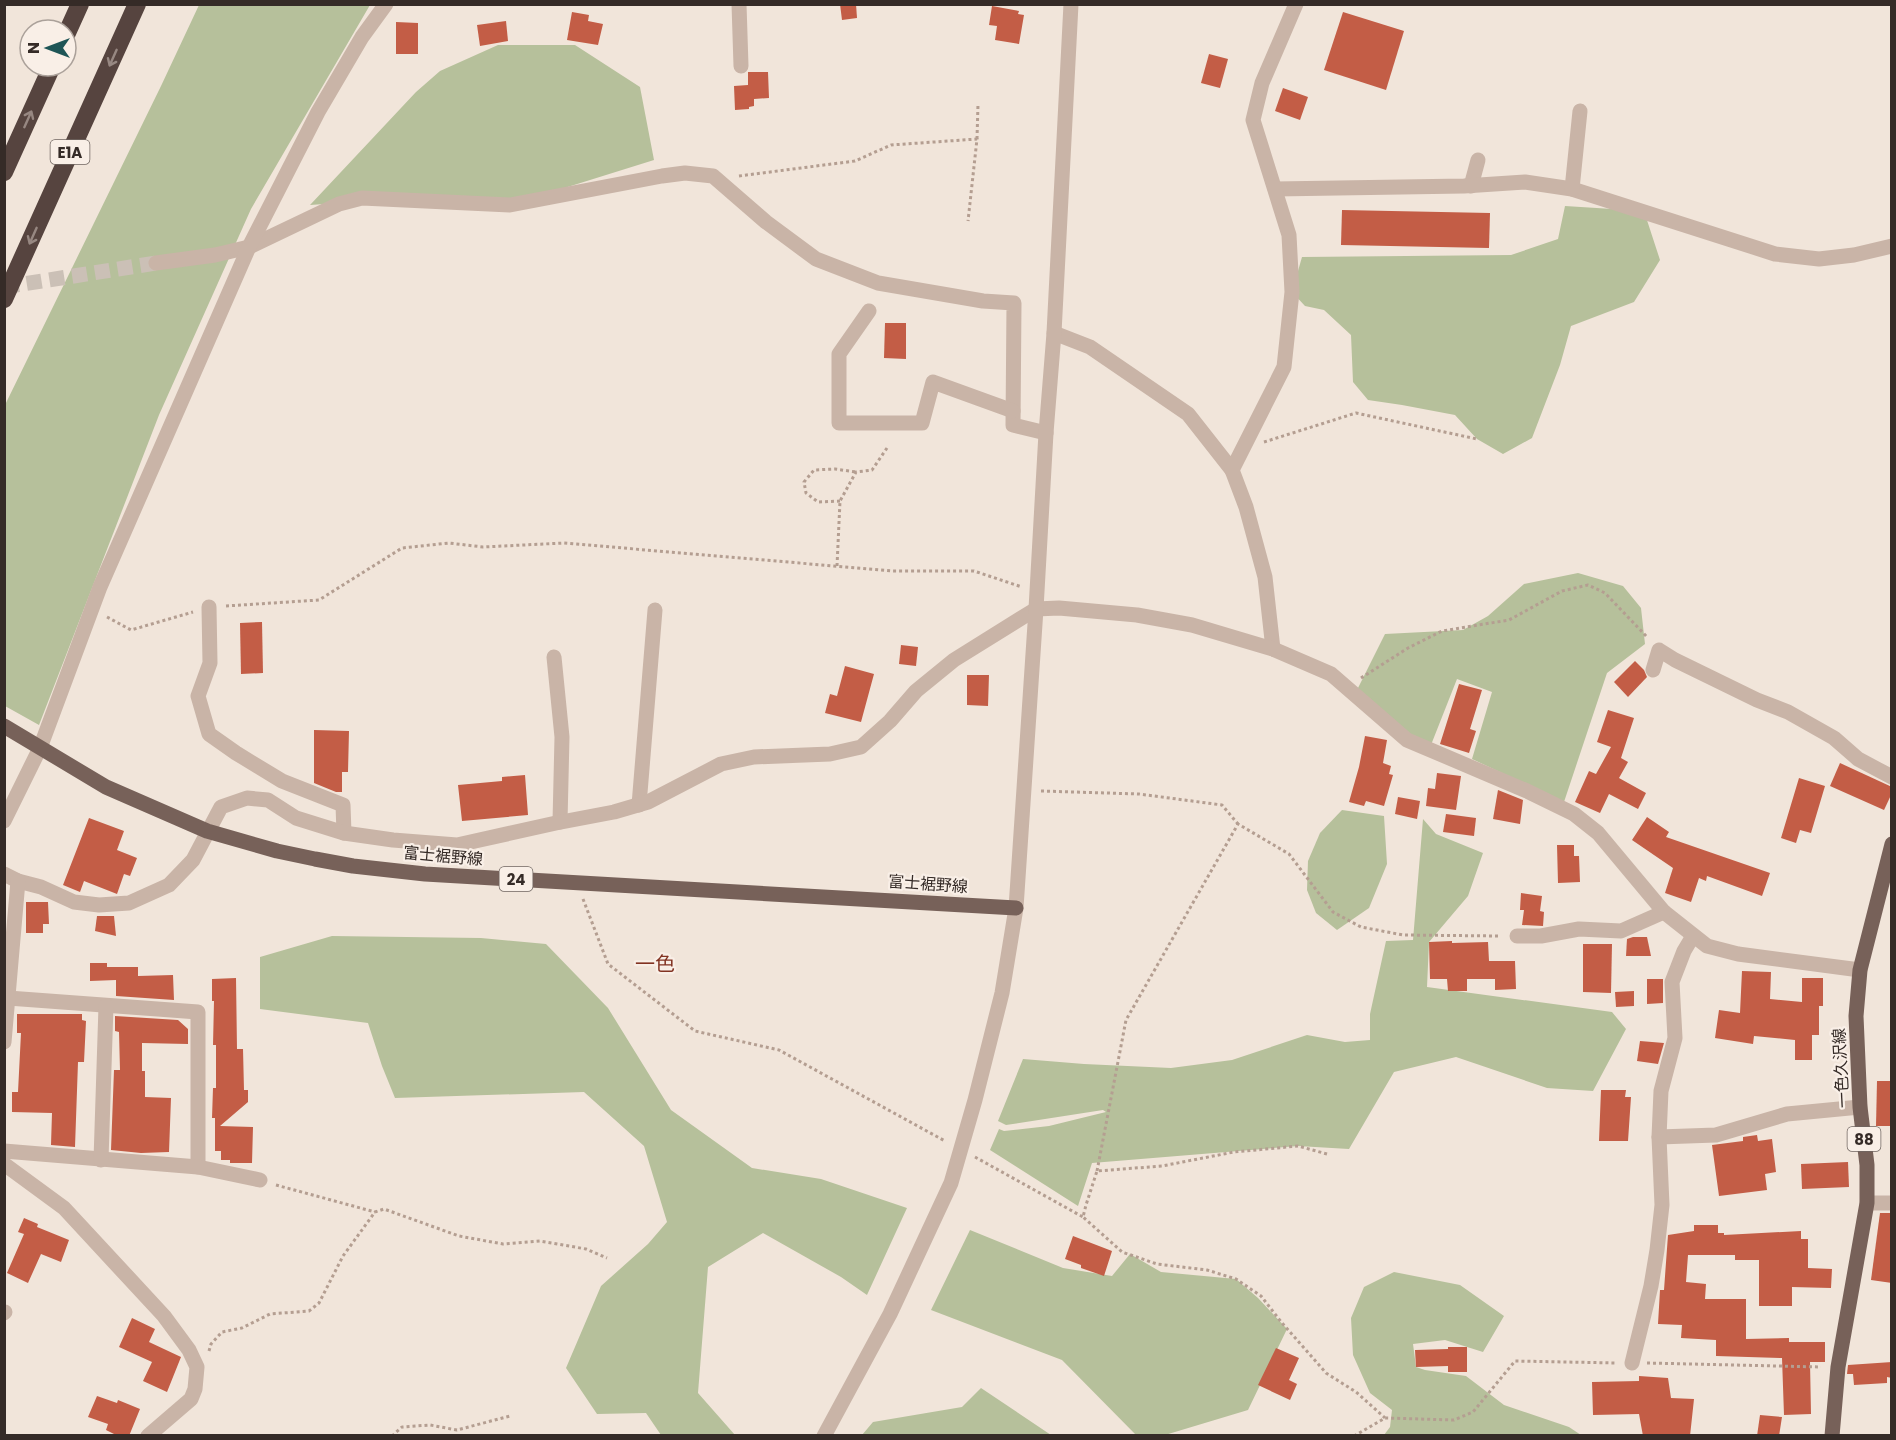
<svg xmlns="http://www.w3.org/2000/svg" width="1896" height="1440" font-family="Poppins,'Noto Sans JP',sans-serif">
	<rect width="100%" height="100%" fill="#f1e5da"/>
	<g fill="#b6c09b">
		<polygon points="199,5 370,5 251,209 159,415 39,725 5,706 4,407 161,86"/>
		<polygon points="498,45 575,45 640,87 654,160 510,205 397,199 310,205 416,92 440,71"/>
		<polygon points="1565,206 1644,211 1660,260 1634,302 1571,326 1560,365 1532,438 1503,454 1477,439 1455,415 1402,405 1368,400 1353,382 1351,335 1324,310 1305,306 1292,292 1302,257 1511,255 1558,239"/>
		<polygon points="1578,573 1623,586 1641,608 1645,644 1607,673 1564,802 1472,759 1492,692 1457,679 1429,750 1357,690 1385,634 1463,630 1488,616 1524,584"/>
		<polygon points="1342,810 1384,816 1387,864 1369,908 1337,930 1316,913 1307,890 1308,861 1320,833"/>
		<polygon points="1423,819 1436,834 1483,853 1468,896 1429,942 1427,987 1612,1012 1626,1029 1593,1091 1547,1088 1456,1057 1394,1072 1349,1149 1298,1146 1092,1163 1078,1206 990,1150 999,1129 1004,1131 1049,1126 1106,1112 1103,1110 1006,1125 998,1121 1023,1059 1084,1064 1171,1068 1232,1060 1307,1035 1345,1042 1370,1040 1370,1014 1386,941 1413,940"/>
		<polygon points="332,936 481,938 546,944 608,1008 671,1110 752,1168 821,1179 907,1208 867,1295 841,1277 763,1233 708,1267 698,1393 735,1435 661,1435 646,1413 597,1414 566,1368 601,1286 648,1244 667,1222 644,1146 584,1092 395,1098 382,1066 368,1023 260,1009 260,957"/>
		<polygon points="970,1230 1063,1268 1112,1276 1130,1254 1161,1272 1236,1279 1258,1298 1287,1329 1248,1410 1165,1435 1136,1435 1062,1360 931,1310"/>
		<polygon points="1394,1272 1460,1285 1504,1316 1483,1352 1445,1340 1413,1344 1416,1367 1425,1370 1466,1376 1504,1405 1569,1427 1581,1435 1384,1435 1390,1427 1392,1410 1370,1393 1353,1355 1351,1318 1364,1287"/>
		<polygon points="981,1388 1051,1435 862,1435 873,1422 962,1407"/>
	</g>
	<g fill="#c35d46">
		<polygon points="840,4 856,4 857,18 842,20"/>
		<polygon points="992,6 1019,11 1018,14 1024,15 1019,44 995,40 997,26 989,25"/>
		<polygon points="572,12 589,15 588,21 603,24 598,45 567,40"/>
		<polygon points="1343,12 1404,31 1386,90 1324,70"/>
		<polygon points="506,21 508,41 480,46 477,25"/>
		<polygon points="396,22 418,23 418,54 396,54"/>
		<polygon points="1209,54 1228,59 1220,88 1201,83"/>
		<polygon points="748,72 768,72 769,98 754,99 754,106 749,107 749,109 735,110 734,86 748,85"/>
		<polygon points="1283,88 1308,97 1300,120 1275,111"/>
		<polygon points="1342,210 1490,213 1489,248 1341,245"/>
		<polygon points="885,323 906,323 906,359 884,358"/>
		<polygon points="262,622 263,673 241,674 240,623"/>
		<polygon points="901,645 918,647 916,666 899,664"/>
		<polygon points="1635,661 1644,670 1647,677 1628,697 1614,682"/>
		<polygon points="845,666 874,674 861,722 825,713 830,694 837,696"/>
		<polygon points="967,675 989,675 988,706 967,705"/>
		<polygon points="1459,684 1482,690 1470,729 1476,731 1469,753 1440,744"/>
		<polygon points="1608,710 1634,718 1621,758 1628,762 1619,778 1646,793 1638,809 1609,794 1600,813 1575,802 1589,771 1596,774 1611,747 1597,742"/>
		<polygon points="314,730 349,731 348,772 342,772 342,792 336,792 314,783"/>
		<polygon points="1365,736 1387,740 1383,763 1391,766 1389,774 1393,775 1384,806 1366,801 1364,806 1349,802 1359,767"/>
		<polygon points="1840,763 1892,787 1892,793 1884,810 1830,786"/>
		<polygon points="1437,773 1461,776 1456,810 1426,806 1428,788 1435,789"/>
		<polygon points="525,775 528,815 462,821 458,785 502,781 502,777"/>
		<polygon points="1799,778 1825,786 1811,833 1800,830 1796,843 1781,838"/>
		<polygon points="1498,790 1523,800 1520,824 1493,819"/>
		<polygon points="1398,797 1420,801 1417,819 1395,814"/>
		<polygon points="1446,814 1476,818 1474,836 1443,832"/>
		<polygon points="1647,817 1669,832 1666,837 1770,873 1762,896 1707,876 1706,881 1699,878 1691,902 1665,893 1673,868 1632,840"/>
		<polygon points="89,818 124,831 117,850 137,858 130,876 124,874 117,894 84,881 80,892 63,885"/>
		<polygon points="1557,845 1574,845 1574,856 1579,856 1580,882 1558,883"/>
		<polygon points="1521,893 1542,896 1540,911 1544,912 1543,926 1522,925 1524,910 1520,910"/>
		<polygon points="26,902 48,902 49,924 43,924 43,933 26,933"/>
		<polygon points="97,916 114,916 116,936 95,931"/>
		<polygon points="1633,937 1647,937 1651,956 1626,956 1627,939"/>
		<polygon points="1452,941 1452,943 1488,942 1489,961 1515,961 1516,989 1495,990 1495,979 1467,979 1467,991 1448,991 1447,979 1430,979 1429,942"/>
		<polygon points="1583,944 1612,944 1611,993 1583,992"/>
		<polygon points="90,963 107,963 107,967 138,967 138,976 173,975 174,1000 116,996 116,980 90,981"/>
		<polygon points="1742,971 1771,972 1770,999 1802,1002 1802,978 1823,978 1823,1006 1819,1006 1819,1035 1812,1035 1812,1060 1795,1060 1795,1040 1754,1036 1753,1044 1715,1038 1719,1010 1740,1013"/>
		<polygon points="236,978 237,1049 243,1049 244,1090 248,1090 248,1102 220,1126 253,1127 252,1163 230,1163 230,1160 221,1160 221,1151 215,1151 215,1118 212,1118 213,1088 216,1088 216,1045 213,1045 214,1001 212,1001 212,979"/>
		<polygon points="1647,979 1663,979 1663,1003 1647,1004"/>
		<polygon points="1634,991 1634,1006 1616,1007 1615,992"/>
		<polygon points="17,1014 82,1014 82,1020 86,1021 84,1062 78,1062 75,1147 51,1145 52,1113 12,1112 12,1092 18,1092 21,1033 17,1033"/>
		<polygon points="115,1016 178,1020 188,1029 188,1044 142,1043 142,1071 145,1071 145,1097 171,1098 169,1152 141,1153 111,1150 114,1070 120,1070 119,1032 115,1031"/>
		<polygon points="1640,1041 1664,1043 1658,1064 1637,1061"/>
		<polygon points="1877,1081 1892,1081 1892,1126 1876,1126"/>
		<polygon points="1601,1090 1626,1090 1625,1097 1631,1097 1628,1141 1599,1141"/>
		<polygon points="1757,1135 1758,1141 1772,1139 1776,1172 1765,1174 1767,1190 1719,1196 1712,1145 1743,1141 1743,1137"/>
		<polygon points="1848,1162 1849,1187 1802,1189 1801,1164"/>
		<polygon points="1880,1213 1892,1213 1892,1283 1871,1280"/>
		<polygon points="24,1218 38,1224 37,1227 69,1240 61,1262 41,1254 28,1283 7,1273 24,1234 18,1232"/>
		<polygon points="1694,1225 1718,1225 1718,1233 1724,1233 1724,1235 1801,1231 1801,1239 1808,1239 1808,1268 1832,1269 1831,1288 1792,1287 1792,1306 1759,1306 1759,1260 1735,1260 1735,1255 1688,1255 1686,1282 1706,1284 1705,1299 1746,1299 1746,1339 1789,1338 1789,1342 1825,1342 1825,1362 1810,1362 1811,1414 1784,1415 1782,1358 1716,1356 1716,1340 1681,1338 1682,1325 1658,1324 1660,1290 1664,1290 1668,1235 1694,1231"/>
		<polygon points="1073,1236 1112,1251 1104,1276 1081,1268 1081,1265 1065,1259"/>
		<polygon points="132,1318 155,1329 149,1342 181,1357 167,1392 143,1381 152,1362 119,1347"/>
		<polygon points="1448,1347 1467,1347 1467,1372 1448,1372 1448,1366 1416,1367 1415,1350 1448,1349"/>
		<polygon points="1276,1348 1299,1358 1289,1380 1297,1384 1290,1400 1258,1385"/>
		<polygon points="1892,1362 1892,1378 1887,1377 1887,1383 1854,1385 1853,1374 1847,1374 1848,1365"/>
		<polygon points="1639,1376 1668,1378 1671,1398 1694,1399 1690,1436 1643,1436 1639,1414 1593,1415 1592,1382 1639,1381"/>
		<polygon points="97,1396 117,1403 118,1400 140,1409 129,1436 118,1436 106,1430 108,1424 88,1417"/>
		<polygon points="1760,1415 1782,1417 1779,1436 1757,1436"/>
	</g>
	<g fill="none" stroke-linecap="round" stroke-linejoin="round">
		<polyline stroke="#cbc0b6" stroke-width="15" stroke-dasharray="15 8" stroke-linecap="butt" points="4,287 156,263"/>
		<g stroke="#b49e91" stroke-width="3" stroke-dasharray="3 3" stroke-linecap="butt">
			<polyline points="977,139 978,104"/>
			<polyline points="739,176 855,161 891,145 977,139 968,221"/>
			<polyline points="1264,442 1356,413 1477,439"/>
			<polyline points="840,501 818,502 806,493 804,482 814,470 835,469 856,472"/>
			<polyline points="837,566 840,501 856,472 872,470 887,448"/>
			<polyline points="226,606 319,600 402,548 449,543 483,547 564,543 893,571 974,571 1022,587"/>
			<polyline points="107,617 131,630 193,612"/>
			<polyline points="1361,678 1408,648 1442,631 1509,620 1562,591 1588,585 1605,593 1648,638"/>
			<polyline points="1041,791 1139,794 1222,805 1238,824"/>
			<polyline points="583,899 608,964 695,1031 779,1050 945,1141"/>
			<polyline points="1327,1154 1298,1146 1234,1152 1162,1166 1097,1171 1086,1205 1083,1217 1122,1252 1157,1264 1207,1270 1236,1279 1261,1296 1282,1323 1326,1373 1356,1392 1385,1418"/>
			<polyline points="975,1157 1083,1217"/>
			<polyline points="1097,1171 1126,1020 1238,824 1289,854 1333,912 1361,927 1403,935 1501,936"/>
			<polyline points="276,1185 375,1212"/>
			<polyline points="209,1351 211,1344 222,1332 242,1328 270,1314 309,1311 319,1303 343,1256 375,1212 384,1209 459,1236 503,1244 540,1241 586,1249 607,1258"/>
			<polyline points="1647,1363 1821,1367"/>
			<polyline points="392,1436 402,1427 430,1425 457,1430 510,1416"/>
			<polyline points="1354,1436 1385,1418 1454,1420 1473,1412 1515,1361 1617,1363"/>
		</g>
		<g stroke="#c9b4a7" stroke-width="15">
			<polyline points="739,4 741,66"/>
			<polyline points="1471,186 1478,160"/>
			<polyline points="1275,189 1464,186 1525,182 1572,189 1775,254 1819,259 1854,255 1892,246"/>
			<polyline points="1572,189 1580,111"/>
			<polyline points="156,263 215,255 249,247 339,204 362,198 510,205 662,176 685,173 713,176 766,222 816,259 878,283 983,301 1014,303 1013,425 1046,433"/>
			<polyline points="869,311 839,354 839,423 922,423 933,382 1013,411"/>
			<polyline points="1054,333 1090,347 1188,414 1232,470"/>
			<polyline points="209,607 210,663 198,696 209,734 236,753 282,781 343,805 344,833"/>
			<polyline points="1273,649 1265,577 1246,507 1232,470 1284,367 1292,292 1289,235 1253,120 1262,83 1296,4"/>
			<polyline points="554,657 562,737 560,822"/>
			<polyline points="1653,670 1659,650 1675,660 1757,700 1788,712 1834,738 1858,759 1892,777"/>
			<polyline points="639,805 655,610"/>
			<polyline points="4,821 40,748 100,587 249,247 318,112 362,37 386,4"/>
			<polyline points="4,874 18,881 41,887 74,902 99,905 129,903 169,885 193,860 221,807 247,798 268,800 296,818 344,833 393,840 457,845 556,823 614,812 648,802 721,764 754,757 830,754 861,747 890,721 916,691 954,660 1036,609 1059,608 1137,615 1192,625 1273,649 1331,674 1407,740 1527,791 1574,814 1598,833 1664,912 1707,946 1738,954 1860,970"/>
			<polyline points="1517,936 1541,936 1579,929 1621,931 1664,912"/>
			<polyline points="8,998 198,1012 198,1167"/>
			<polyline points="4,1042 18,881"/>
			<polyline points="1659,1137 1716,1135 1787,1114 1860,1107"/>
			<polyline points="4,1151 198,1167 260,1180"/>
			<polyline points="101,1160 106,1006"/>
			<polyline points="4,1164 64,1208 164,1316 189,1350 197,1367 195,1389 191,1399 148,1436"/>
			<polyline points="1867,1203 1892,1203"/>
			<polyline points="4,1313 5,1312"/>
			<polyline points="1632,1363 1651,1286 1657,1250 1662,1205 1659,1137 1661,1091 1675,1038 1672,982 1684,951 1693,936"/>
			<polyline points="824,1436 890,1314 951,1183 975,1100 1002,993 1016,908 1036,609 1046,433 1054,333 1071,4"/>
		</g>
		<g stroke="#776159" stroke-width="15">
			<polyline points="4,726 106,787 207,831 277,851 315,859 353,866 425,874 1016,908"/>
			<polyline points="1832,1436 1838,1367 1867,1203 1867,1165 1860,1107 1856,1016 1860,970 1892,844"/>
		</g>
		<g stroke="#56443f" stroke-width="18">
			<polyline points="66,35 80,4"/>
			<polyline points="4,172 52,66"/>
			<polyline points="4,299 137,4"/>
		</g>
	</g>
	<defs><path id="oneway-shaft" d="M-6 0H5M1.5-3L5.5 0L1.5 3" fill="none" stroke-width="1.6" stroke-linecap="round" stroke-linejoin="round" transform="scale(1.5)"/></defs>
	<g stroke="#978882">
		<use href="#oneway-shaft" transform="translate(113 58) rotate(114)"/>
		<use href="#oneway-shaft" transform="translate(28 119) rotate(-66)"/>
		<use href="#oneway-shaft" transform="translate(33 236) rotate(114)"/>
	</g>
	<g text-anchor="middle" dominant-baseline="central" stroke-width="4.5" stroke-linejoin="round" paint-order="stroke">
		<g fill="#f9efe7" stroke="#706661" stroke-width="1.5">
			<rect x="50.5" y="140" width="39" height="24" rx="4.5"/>
			<rect x="499.5" y="867" width="33" height="24" rx="4.5"/>
			<rect x="1847.5" y="1127" width="33" height="24" rx="4.5"/>
		</g>
		<g font-size="15" font-weight="bold" fill="#352b27">
			<text x="70" y="152">E1A</text>
			<text x="516" y="879">24</text>
			<text x="1864" y="1139">88</text>
		</g>
		<g font-size="16" fill="#352b27" stroke="#f9efe7">
			<text transform="translate(443 856) rotate(5)">富士裾野線</text>
			<text transform="translate(928 884) rotate(4)">富士裾野線</text>
			<text transform="translate(1841 1068) rotate(-93)">一色久沢線</text>
		</g>
		<g font-size="20" fill="#823322" stroke="#f9efe7">
			<text x="655" y="964">一色</text>
		</g>
	</g>
	<rect width="1896" height="1440" fill="none" stroke="#352b27" stroke-width="12"/>
	<g transform="translate(48 48) rotate(270)"><circle r="28" fill="#f9efe7" stroke="#aba19a" stroke-width="1.5"/>
	<path d="M0-4.5L10 22L0 15L-10 22Z" fill="#1e5556"/>
	<text y="-9" font-size="16" font-weight="bold" text-anchor="middle" fill="#352b27">N</text>
	</g>
</svg>
